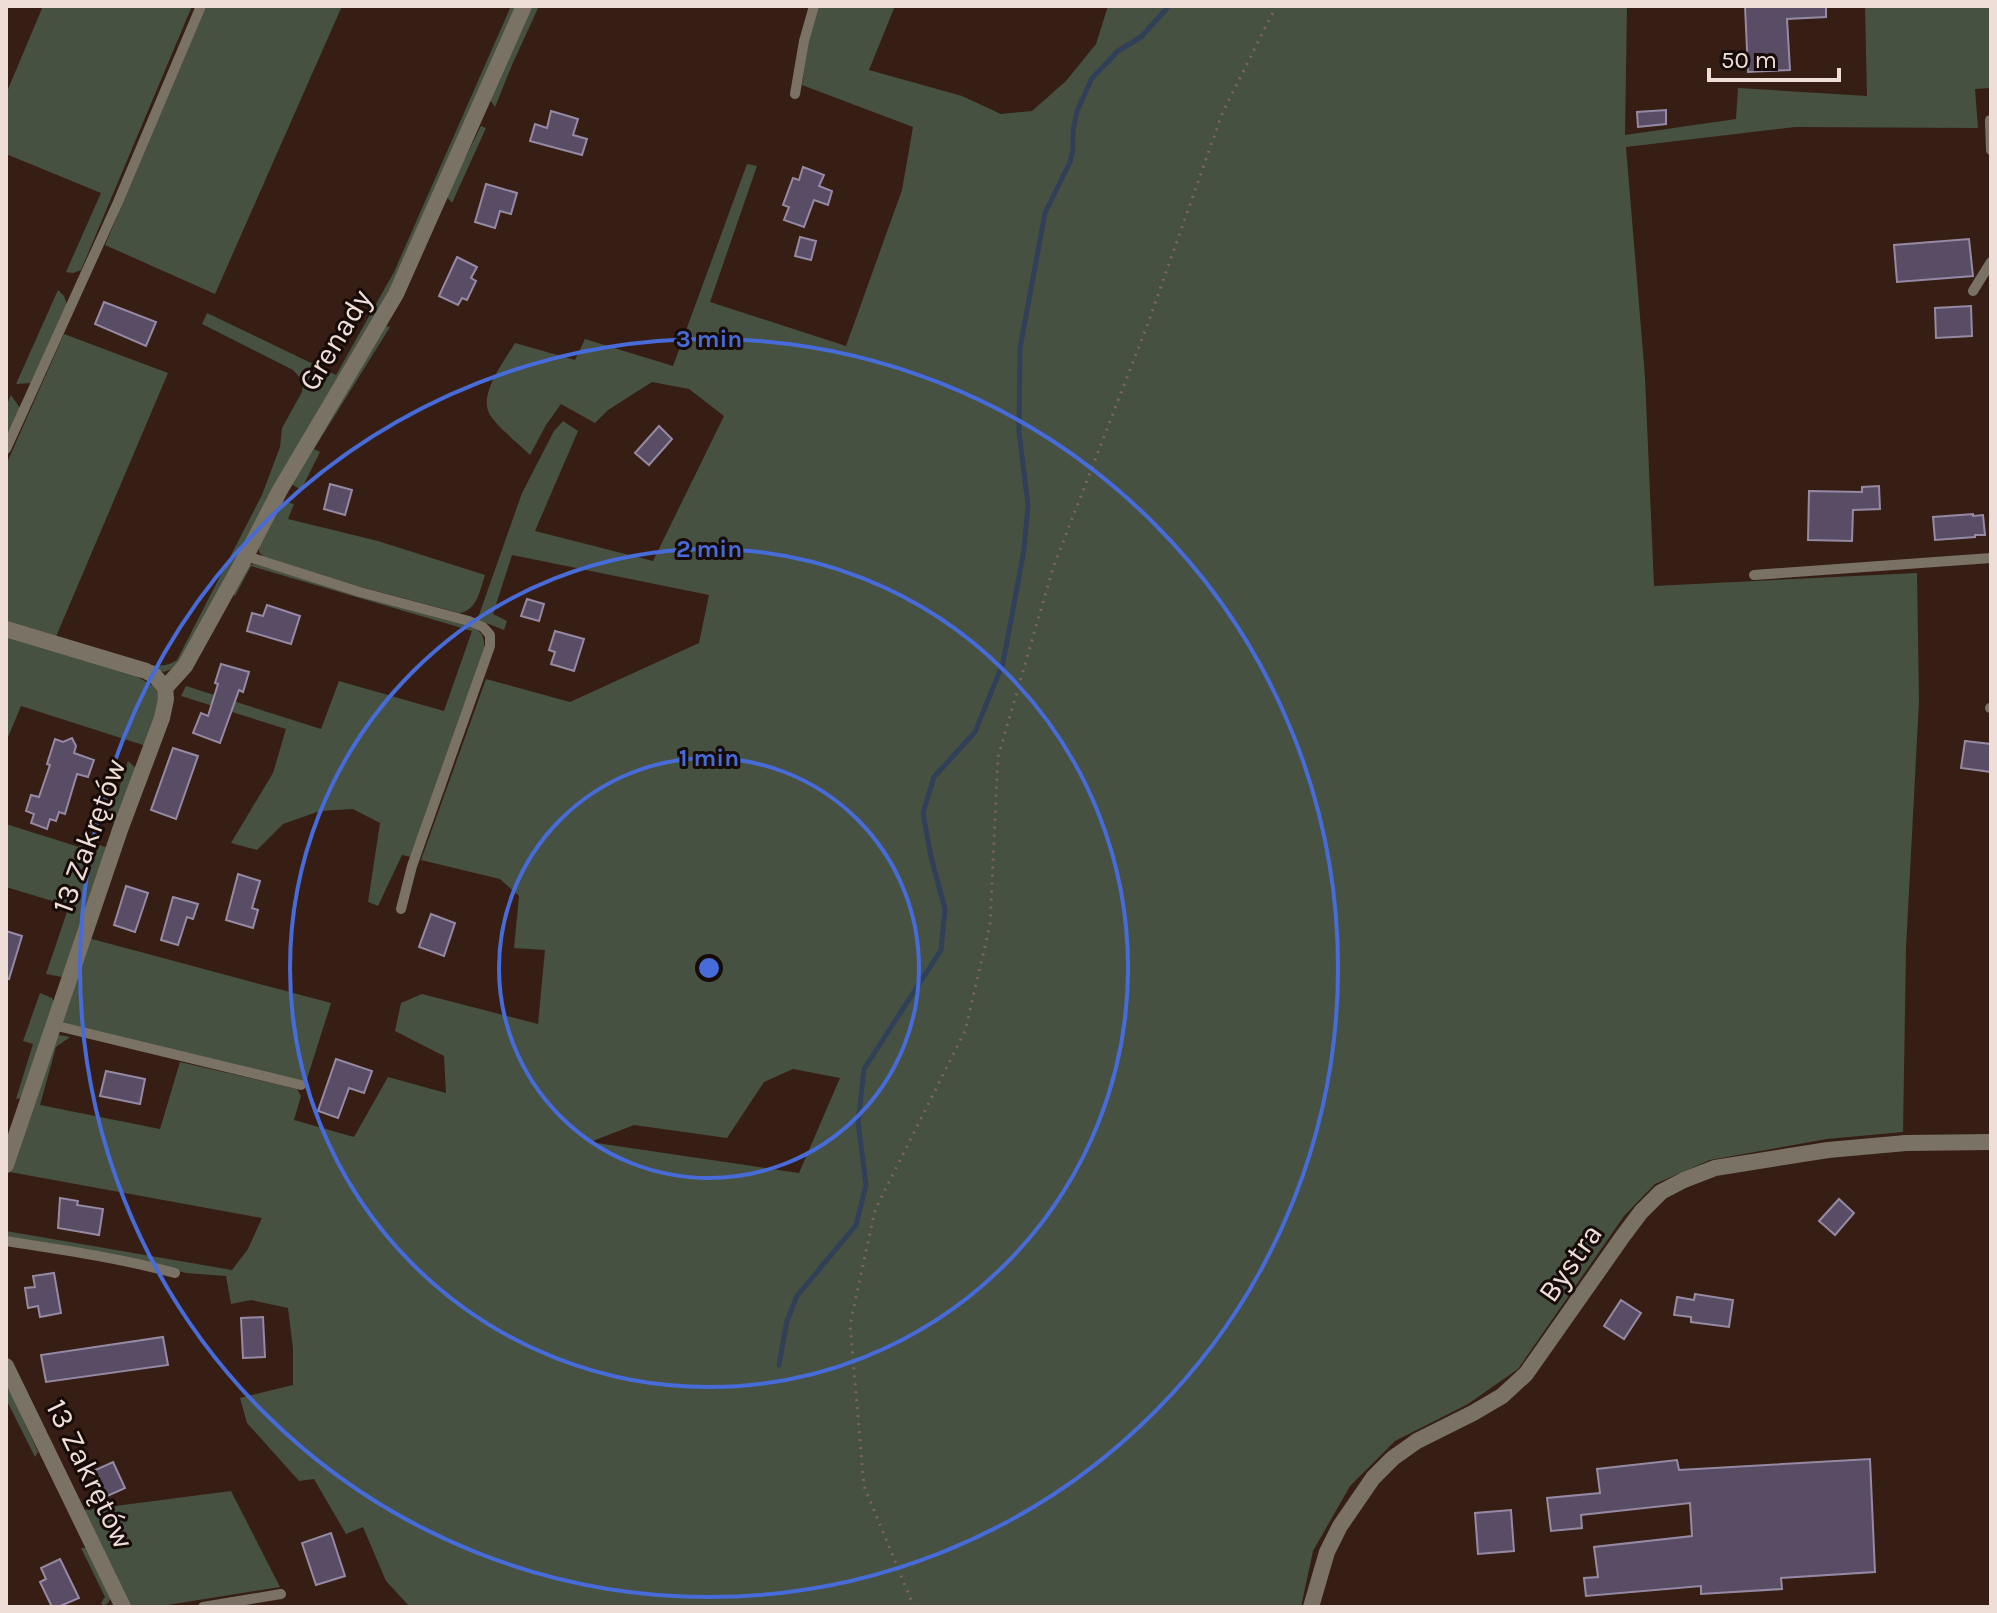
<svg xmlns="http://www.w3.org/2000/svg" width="1997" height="1613" font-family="Karla,sans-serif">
	<rect width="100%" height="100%" fill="#361e14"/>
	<g fill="#465141" fill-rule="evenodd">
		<polygon points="43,6 192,6 81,270 73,273 66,272 101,193 6,154 6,94"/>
		<polygon points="206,6 342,6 215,294 105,245"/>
		<path d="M 511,6 L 516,6 L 464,129 L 383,304 L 177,667 L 164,672 L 129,659 C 146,663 162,671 177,660 L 262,495 L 280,447 L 282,428 L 302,392 L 303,381 L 293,370 L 202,324 L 207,313 L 336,375 L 394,272 Z"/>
		<polygon points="530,6 539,6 512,65 495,107 490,100"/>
		<path d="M 819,6 L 895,6 L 869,70 L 962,96 L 1001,114 L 1032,111 L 1066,81 L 1096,44 L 1108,6 L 1627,6 L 1625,135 L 1736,119 L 1738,88 L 1867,96 L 1865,6 L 1989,6 L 1991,88 L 1975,89 L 1978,128 L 1795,127 L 1626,147 L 1645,377 L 1654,586 L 1917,573 L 1919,701 L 1906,948 L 1903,1132 L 1827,1139 L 1710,1160 L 1655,1184 L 1624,1216 L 1518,1369 L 1468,1404 L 1395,1441 L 1350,1486 L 1313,1551 L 1301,1607 L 410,1607 L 386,1581 L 363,1527 L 346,1534 L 314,1479 L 299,1481 L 247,1423 L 240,1398 L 293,1385 L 293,1349 L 288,1308 L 251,1300 L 231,1304 L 226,1276 L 186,1273 L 139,1260 L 6,1236 L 6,1231 L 232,1270 L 248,1249 L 262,1218 L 10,1172 L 55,1037 L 59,1035 L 70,1037 L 56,1047 L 40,1105 L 160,1129 L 180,1062 L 297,1089 L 301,1096 L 294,1120 L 354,1137 L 388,1077 L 446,1093 L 444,1056 L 395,1031 L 401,1003 L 422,994 L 538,1024 L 545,950 L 514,948 L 519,896 L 500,879 L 421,860 L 486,679 L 570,702 L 699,643 L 709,595 L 512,555 L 493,614 L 507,621 L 504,630 L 479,620 L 479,615 L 522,493 L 554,431 L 563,421 L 578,431 L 535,531 L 653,561 L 724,416 L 689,389 L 652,382 L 608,410 L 595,423 L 561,404 L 546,425 L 530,455 C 520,445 494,424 489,413 C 479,393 505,360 515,343 L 575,360 L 585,339 L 673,366 L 747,164 L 757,166 L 710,302 L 846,346 L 902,190 L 913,127 L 802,85 L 808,42 ZM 793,1069 L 840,1078 L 799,1173 L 590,1142 L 634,1125 L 727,1138 L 764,1082 Z"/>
		<polygon points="481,126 486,128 452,203 446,196"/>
		<polygon points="58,290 64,296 67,305 31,383 16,384"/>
		<polygon points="385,326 390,327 314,449 320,452 301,490 290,483"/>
		<polygon points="64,334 168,373 55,639 6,623 6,465"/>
		<polygon points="11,395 20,408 6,438 6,406"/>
		<path d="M 281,501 L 294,504 L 288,519 L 378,541 L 485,575 C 480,590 477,611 459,613 L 361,587 L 264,557 L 259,552 L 259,544 Z"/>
		<path d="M 254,564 L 467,625 C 481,630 485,635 484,649 L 411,857 L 402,855 L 378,906 L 368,902 L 380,823 L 353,809 L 320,811 L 283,824 L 257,850 L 231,843 L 273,773 L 286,729 L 181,696 L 186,686 L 321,729 L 339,681 L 444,711 L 472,631 L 251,566 L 235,596 L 233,593 L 247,566 Z"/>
		<polygon points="6,636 131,673 155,687 161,702 146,746 21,706 6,742"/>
		<polygon points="128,761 137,769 115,823 91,815 100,792 116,797"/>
		<polygon points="6,824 79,847 80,845 84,846 86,841 106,847 62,977 46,974 69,906 6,887"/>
		<polygon points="92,939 331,1003 306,1082 64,1024 61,1019 88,940"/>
		<polygon points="40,993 52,998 54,1002 21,1098 16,1099 33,1044 23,1041"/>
		<polygon points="6,1387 11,1393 38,1452 35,1457 6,1399"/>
		<polygon points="231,1491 280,1587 155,1607 130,1607 84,1510"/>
		<polygon points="81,1548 86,1548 111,1598 108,1603 103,1606 101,1603 105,1597"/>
	</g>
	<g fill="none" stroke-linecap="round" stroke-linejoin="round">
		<polyline stroke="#304058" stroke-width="5" points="779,1365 787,1321 797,1296 856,1225 866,1185 858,1122 864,1069 941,950 945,909 931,857 923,813 934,777 975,732 1003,663 1024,550 1028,505 1019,432 1020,348 1045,213 1070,162 1073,151 1073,131 1077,111 1092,78 1118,51 1141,37 1169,6"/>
	</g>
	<g fill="#584d65" stroke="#9589a4" stroke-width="2">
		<polygon points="1745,6 1826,6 1826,17 1787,19 1790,70 1748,72"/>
		<polygon points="1666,110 1666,124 1638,127 1637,112"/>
		<polygon points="551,111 578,119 573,135 587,139 582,155 530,141 535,124 547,128"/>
		<polygon points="803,167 824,175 819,186 832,191 828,205 814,200 804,227 784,220 789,207 783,205 793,178 799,180"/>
		<polygon points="486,184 517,193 511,214 500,211 495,228 475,222"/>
		<polygon points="800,237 816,241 811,260 795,256"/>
		<polygon points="1969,239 1973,276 1897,282 1894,245"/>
		<polygon points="457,257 477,267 471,278 476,281 467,300 462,298 458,305 439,296"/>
		<polygon points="104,302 156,322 146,346 95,324"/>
		<polygon points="1971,306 1972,336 1936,338 1935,308"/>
		<polygon points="659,426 672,439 649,465 635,453"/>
		<polygon points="330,484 352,490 345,515 324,509"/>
		<polygon points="1879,486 1880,509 1853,510 1852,541 1808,540 1809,491 1862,492 1862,487"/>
		<polygon points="1973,514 1973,516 1983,515 1985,535 1975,535 1975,537 1935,540 1933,517"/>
		<polygon points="527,599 544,604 539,621 521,616"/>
		<polygon points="267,605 300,616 291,644 247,631 252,613 263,616"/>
		<polygon points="555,631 584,639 574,671 551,664 555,652 549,650"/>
		<polygon points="221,664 249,672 243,692 239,690 220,743 193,733 201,713 208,716 218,684 215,683"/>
		<polygon points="72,738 76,746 74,753 94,760 88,777 77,774 65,814 59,812 56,821 50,819 47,829 31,823 34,814 26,811 31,795 39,797 50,765 47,764 55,739 63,742"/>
		<polygon points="1965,741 1991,744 1991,772 1961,768"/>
		<polygon points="173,748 198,756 176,819 151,810"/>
		<polygon points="238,874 260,881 252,908 258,910 253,928 226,920"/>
		<polygon points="126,886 148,893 135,932 114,925"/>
		<polygon points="173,897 198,904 193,919 187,917 178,945 161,940"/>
		<polygon points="431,914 455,923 444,956 419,947"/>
		<polygon points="6,931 22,936 9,979 6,978"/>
		<polygon points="336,1059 372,1071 364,1093 349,1088 338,1118 318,1111"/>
		<polygon points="106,1071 145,1079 140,1104 100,1096"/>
		<polygon points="60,1198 78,1201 77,1205 103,1209 99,1235 58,1228"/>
		<polygon points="1839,1199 1854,1213 1835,1235 1819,1221"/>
		<polygon points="54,1273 61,1313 40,1317 38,1306 28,1308 25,1288 35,1287 33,1276"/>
		<polygon points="1695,1294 1733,1300 1729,1327 1691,1322 1691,1317 1674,1315 1677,1297 1694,1300"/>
		<polygon points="1621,1300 1641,1313 1624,1339 1604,1326"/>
		<polygon points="263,1317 265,1357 243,1358 241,1318"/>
		<polygon points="163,1337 168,1365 46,1382 41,1355"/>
		<polygon points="1870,1459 1875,1572 1781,1578 1782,1589 1701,1594 1701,1586 1586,1596 1584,1578 1598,1577 1594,1547 1692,1536 1690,1503 1581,1515 1582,1528 1551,1531 1547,1498 1600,1493 1597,1469 1677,1460 1679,1470"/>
		<polygon points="113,1462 125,1488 103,1498 91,1472"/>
		<polygon points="1511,1510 1514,1551 1478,1554 1475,1513"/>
		<polygon points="331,1533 345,1576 316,1585 302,1543"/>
		<polygon points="60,1559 79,1598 58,1607 52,1607 40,1582 46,1579 41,1568"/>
	</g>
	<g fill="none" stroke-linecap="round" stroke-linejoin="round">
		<polyline stroke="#7b655d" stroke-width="3" stroke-dasharray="2 6" stroke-linecap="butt" points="914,1607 864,1486 850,1325 875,1210 965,1031 990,925 998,757 1053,568 1147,326 1222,114 1276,6"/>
		<g stroke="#7b7266" stroke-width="10">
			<polyline points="795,94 804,41 814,6"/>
			<polyline points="1990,120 1991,150"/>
			<polyline points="1973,291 1991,262"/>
			<polyline points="6,449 118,202 201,6"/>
			<polyline points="246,556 360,592 469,621 483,627 490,635 490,646 412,866 401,909"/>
			<polyline points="1754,575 1991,558"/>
			<polyline points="1990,708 1991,708"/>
			<polyline points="53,1025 301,1085"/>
			<path d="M 6,1241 C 63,1250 119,1258 175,1273"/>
			<polyline points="203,1607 281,1594"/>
		</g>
		<g stroke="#7b7266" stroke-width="16">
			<polyline points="6,629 146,671 155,676 165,688 166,699 162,718 120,830 6,1165"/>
			<polyline points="165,688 185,666 246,556 280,490 396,294 524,6"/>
			<polyline points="6,1366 123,1607"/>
			<polyline points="1311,1607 1327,1552 1340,1526 1373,1478 1393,1458 1417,1441 1473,1413 1502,1396 1526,1374 1623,1236 1641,1212 1661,1192 1684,1180 1715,1168 1828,1150 1906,1143 1991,1142"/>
		</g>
	</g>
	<g fill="none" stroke="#476bd8" stroke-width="4">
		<circle cx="709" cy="968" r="210"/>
		<circle cx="709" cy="968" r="419"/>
		<circle cx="709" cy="968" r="629"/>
	</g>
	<g text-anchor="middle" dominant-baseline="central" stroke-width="6" stroke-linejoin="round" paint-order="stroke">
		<g font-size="30" fill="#efded7" stroke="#160b07">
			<text transform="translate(335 340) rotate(-59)">Grenady</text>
			<text transform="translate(89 836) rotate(-70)">13 Zakrętów</text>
			<text transform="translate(1570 1263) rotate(-55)">Bystra</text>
			<text transform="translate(90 1474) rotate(64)">13 Zakrętów</text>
		</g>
	</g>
	<circle cx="709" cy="968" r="12" fill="#476bd8" stroke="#160b07" stroke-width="4"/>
	<g font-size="24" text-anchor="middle" font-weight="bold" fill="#476bd8" stroke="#160b07" stroke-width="6" stroke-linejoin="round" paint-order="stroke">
		<text x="709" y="347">3 min</text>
		<text x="709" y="557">2 min</text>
		<text x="709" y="766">1 min</text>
	</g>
	<rect width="1997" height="1613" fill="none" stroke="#efded7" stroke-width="16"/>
	<path d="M1709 68v12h130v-12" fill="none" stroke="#efded7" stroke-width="4"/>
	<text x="1721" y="68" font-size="24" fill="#efded7" stroke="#160b07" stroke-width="6" paint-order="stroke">50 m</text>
</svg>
